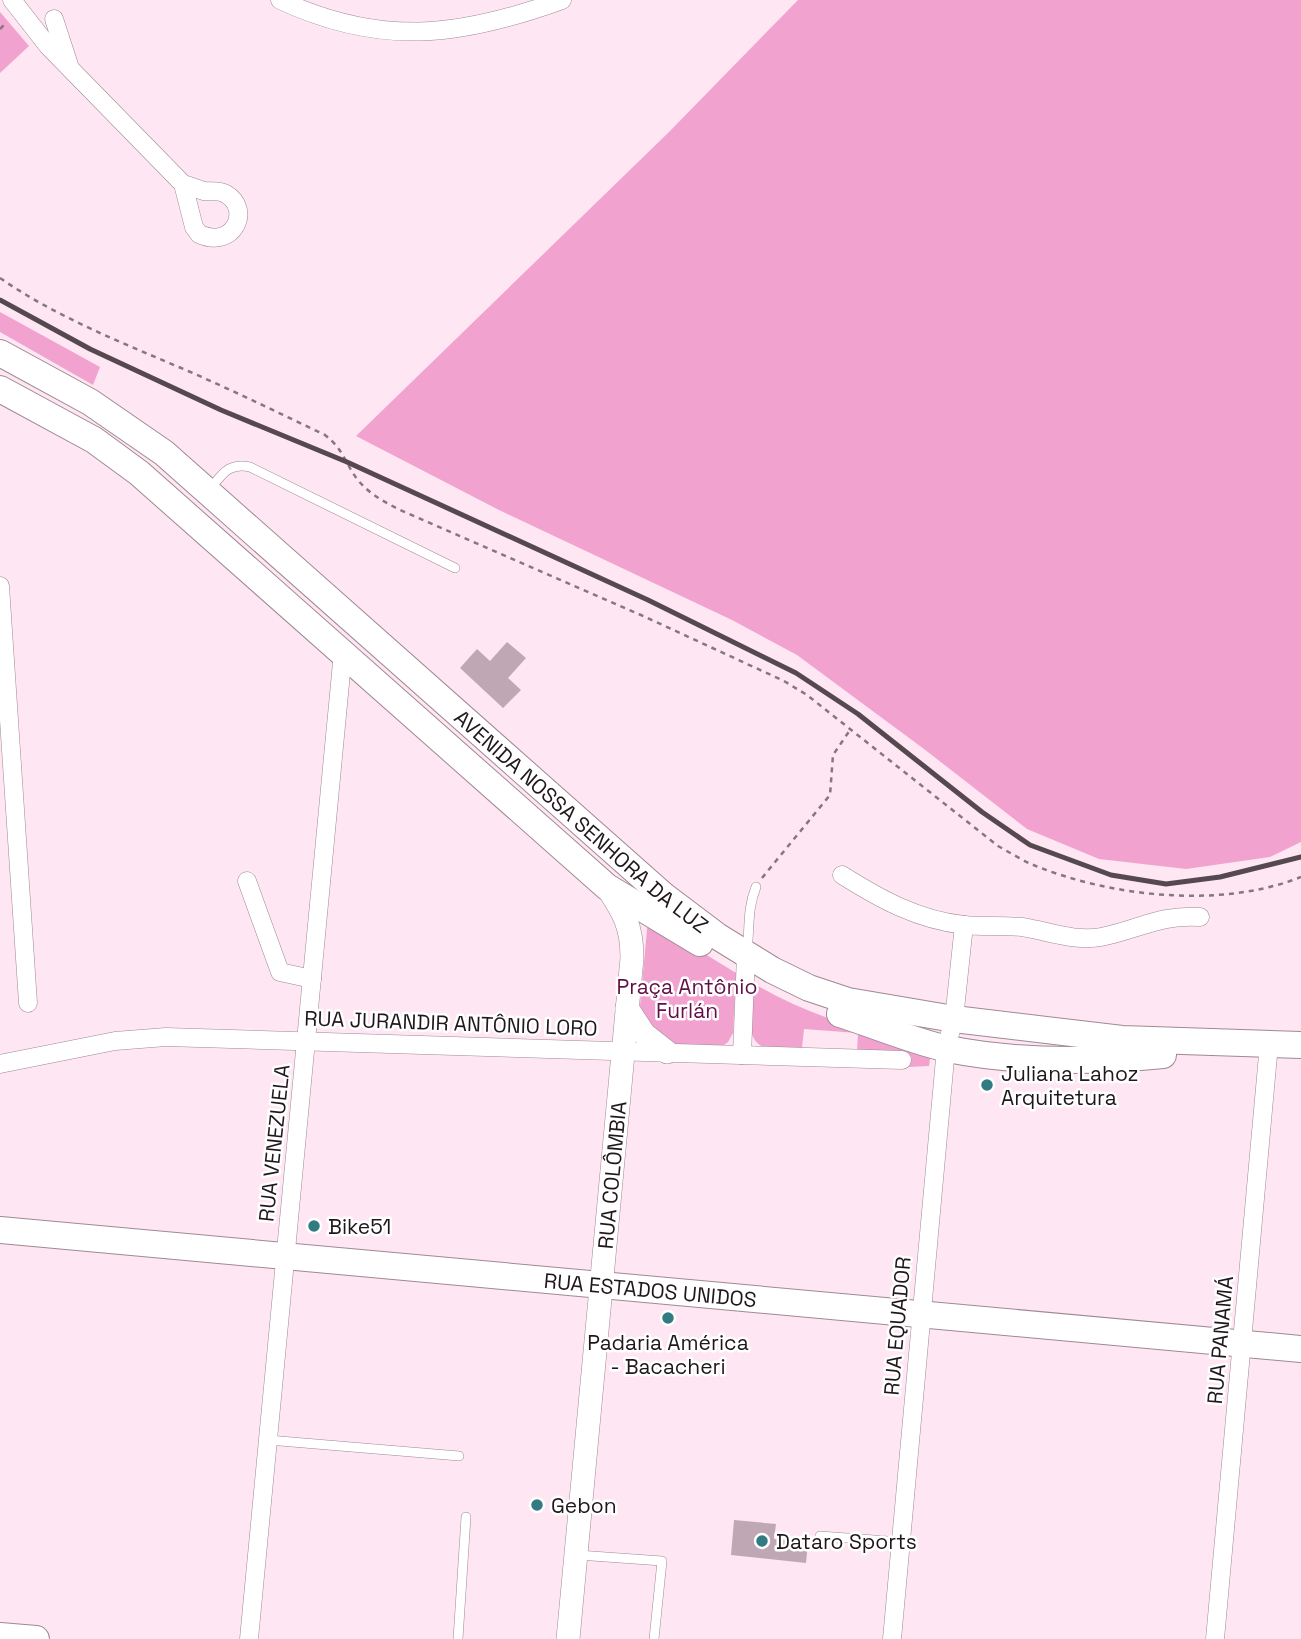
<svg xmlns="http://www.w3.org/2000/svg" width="1301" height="1639" font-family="'Space Grotesk',sans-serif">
	<rect width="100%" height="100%" fill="#fee6f2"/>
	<g fill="#f2a2cf">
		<polygon points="798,0 1301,0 1301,842 1270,857 1186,869 1099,859 1027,829 924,749 797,655 732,620 499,510 356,436 669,132"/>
		<polygon points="0,12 29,46 0,73"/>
		<polygon points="0,312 100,367 93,385 0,332"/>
		<polygon points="648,919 736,973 733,1033 728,1042 720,1048 679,1046 668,1042 645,1020 640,1006"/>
		<path d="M 753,983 C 808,1016 870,1032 931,1052 L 929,1066 L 908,1067 L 908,1053 L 857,1052 L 858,1033 L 804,1029 L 802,1048 C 791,1048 779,1050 768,1048 C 741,1044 752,1002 753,983 Z"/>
	</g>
	<g fill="#bfa8b4">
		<polygon points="507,642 526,658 508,678 521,690 503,708 460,668 477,649 490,661"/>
		<polygon points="734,1520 776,1524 774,1539 808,1542 806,1563 731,1555"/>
	</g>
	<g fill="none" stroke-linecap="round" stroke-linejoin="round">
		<g stroke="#9e8994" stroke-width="10">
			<g id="service">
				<path d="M 209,490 C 222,475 228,462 250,467 L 455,568"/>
				<path d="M 747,950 C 750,928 747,909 756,887"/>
				<polyline points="268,1440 459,1456"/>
				<polyline points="820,1536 901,1542"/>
				<polyline points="578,1555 662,1561 654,1639"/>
				<polyline points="458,1639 466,1517"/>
			</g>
		</g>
		<g stroke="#9e8994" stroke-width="19">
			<g id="minor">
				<path d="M 12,0 L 48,46 L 183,184 L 194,227 L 199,234 C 234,250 252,209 226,194 C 219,190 211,192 204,191 C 197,189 190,186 183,184"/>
				<path d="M 280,0 C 381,47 460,37 562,0"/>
				<polyline points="54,19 69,65"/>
				<polyline points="0,586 28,1003"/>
				<path d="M 842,875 C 880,899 918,920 964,925 C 983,927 1003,925 1022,927 C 1048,931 1075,942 1101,937 C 1137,930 1161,914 1200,917"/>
				<polyline points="247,881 280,972 312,979"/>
				<polyline points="742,1055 746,955"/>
				<polyline points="0,1064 115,1041 166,1037 902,1060"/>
				<polyline points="249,1639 343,652"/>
				<polyline points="892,1639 946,1048 954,1019 964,925"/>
				<polyline points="1215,1639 1269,1044"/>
			</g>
		</g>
		<g stroke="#9e8994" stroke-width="24">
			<g id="tertiary">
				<polyline points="627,1008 644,1034 667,1052"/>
				<path id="s1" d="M 568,1639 L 632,958 C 632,926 624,913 607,887"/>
			</g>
		</g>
		<g stroke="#9e8994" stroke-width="28">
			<g id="secondary">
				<path id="s2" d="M 0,353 L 90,402 L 164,453 L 664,896 L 717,936 L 772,970 L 809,988 L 848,1001 L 954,1019 L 1122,1039 L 1301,1045"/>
				<polyline points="0,389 94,440 139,473 607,887 700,943"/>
				<path d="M 840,1014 C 875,1025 912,1041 948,1049 C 1018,1063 1092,1062 1163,1055"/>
				<path id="s3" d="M 0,1230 L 1301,1349"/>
				<polyline points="0,1636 36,1639"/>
			</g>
		</g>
		<g stroke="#86777e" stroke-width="2.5" stroke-dasharray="5 5" stroke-linecap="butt">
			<polyline points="0,29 4,25"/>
			<path d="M 0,278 C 58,318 123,343 188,371 C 234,391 279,413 325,435 C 344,450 344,461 357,479 C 368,493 383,501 398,509 L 641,615 L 784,681 L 807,695 L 998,846 C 1009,852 1020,859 1031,864 C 1110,897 1221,909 1301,877"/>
			<polyline points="762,878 830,795 833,755 850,730"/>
		</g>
		<use href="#service" stroke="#fff" stroke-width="9"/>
		<use href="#minor" stroke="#fff" stroke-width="18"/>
		<use href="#tertiary" stroke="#fff" stroke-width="23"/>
		<use href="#secondary" stroke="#fff" stroke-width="26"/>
		<polyline stroke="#55494f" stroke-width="5" points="0,300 90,349 221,410 347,462 648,600 796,673 858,714 982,812 1030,845 1111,875 1166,884 1220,877 1301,857"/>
	</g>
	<g fill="#337b83" stroke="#fff" stroke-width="2.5">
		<circle cx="987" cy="1085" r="7"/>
		<circle cx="314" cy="1226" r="7"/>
		<circle cx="668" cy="1318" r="7"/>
		<circle cx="537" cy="1505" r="7"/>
		<circle cx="762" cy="1541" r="7"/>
	</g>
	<g text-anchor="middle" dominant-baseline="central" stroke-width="5" stroke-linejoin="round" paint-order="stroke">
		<g font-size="21" fill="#1f171b" stroke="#fff">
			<text stroke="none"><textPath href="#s2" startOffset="749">AVENIDA NOSSA SENHORA DA LUZ</textPath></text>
			<text transform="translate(451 1023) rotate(2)">RUA JURANDIR ANTÔNIO LORO</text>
			<text transform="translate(274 1143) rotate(-84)">RUA VENEZUELA</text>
			<text stroke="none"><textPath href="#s1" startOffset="466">RUA COLÔMBIA</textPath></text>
			<text stroke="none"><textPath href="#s3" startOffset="653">RUA ESTADOS UNIDOS</textPath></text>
			<text transform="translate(897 1326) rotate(-85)">RUA EQUADOR</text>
			<text transform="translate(1220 1340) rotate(-85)">RUA PANAMÁ</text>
		</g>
		<g font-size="21" fill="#601046" stroke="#fff">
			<text x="687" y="986">Praça Antônio<tspan x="687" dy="24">Furlán</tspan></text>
		</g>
		<g font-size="21" fill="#1f171b" stroke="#fff" text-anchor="start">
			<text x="1001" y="1073">Juliana Lahoz<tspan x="1001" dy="24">Arquitetura</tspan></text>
			<text x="328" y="1226">Bike51</text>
			<text x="668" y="1342" text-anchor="middle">Padaria América<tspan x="668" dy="24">- Bacacheri</tspan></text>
			<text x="551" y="1505">Gebon</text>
			<text x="776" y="1541">Dataro Sports</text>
		</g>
	</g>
</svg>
